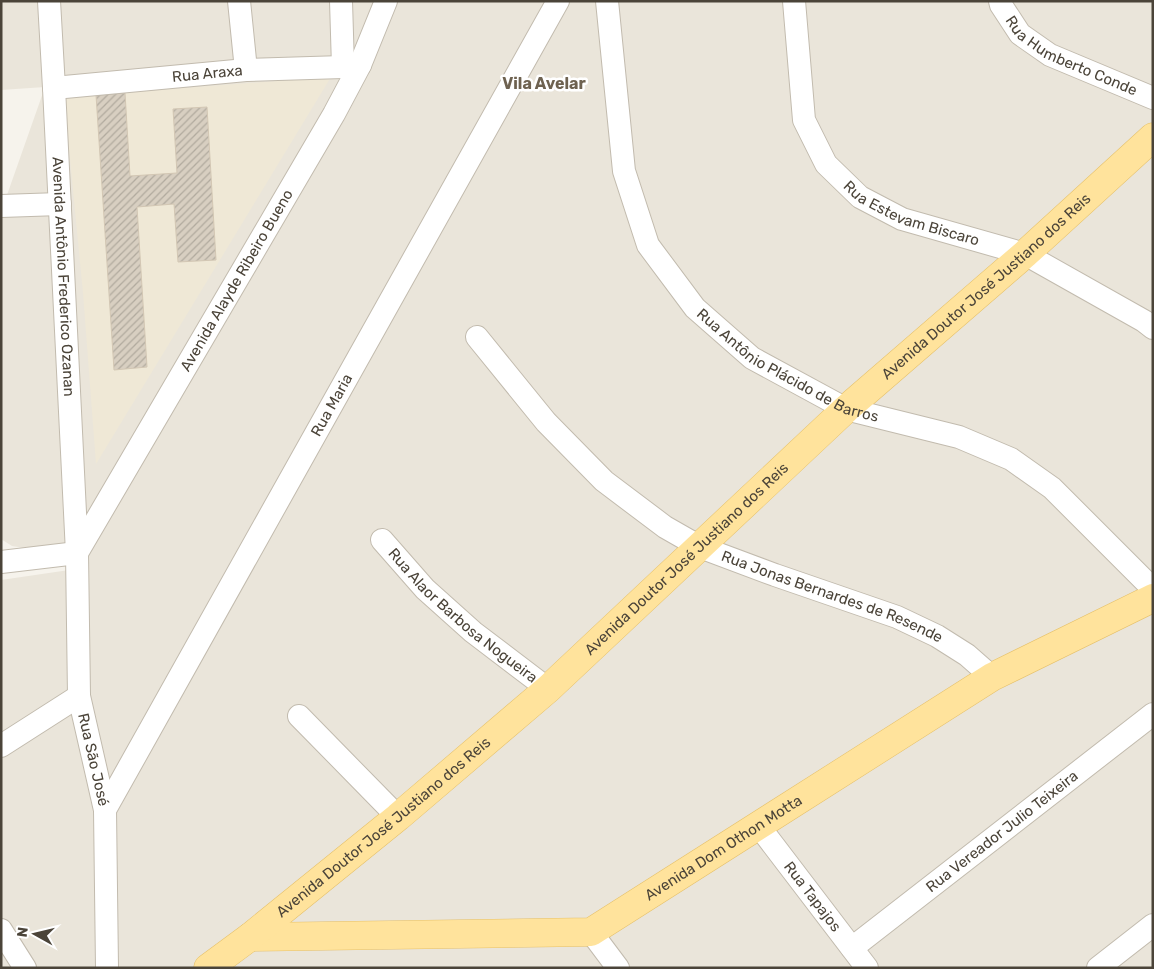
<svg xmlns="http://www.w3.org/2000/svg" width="1154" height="969" font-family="Rubik,sans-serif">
	<defs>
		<pattern id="building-hatch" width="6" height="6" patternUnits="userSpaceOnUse" patternTransform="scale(1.25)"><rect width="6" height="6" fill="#d8cfc1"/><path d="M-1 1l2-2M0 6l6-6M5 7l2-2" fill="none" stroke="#b1aa9e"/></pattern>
	</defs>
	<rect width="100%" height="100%" fill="#f6f3ec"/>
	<polygon fill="#eae5da" points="1,1 1153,1 1153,968 1,968 1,580 76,569 64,554 12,546 1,539 1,195 7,195 45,87 1,90"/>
	<polygon fill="#efe8d6" points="331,77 96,464 83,293 64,97"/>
	<polygon fill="url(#building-hatch)" stroke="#d3c7b4" points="125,93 130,176 177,173 173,109 207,107 216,260 178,262 174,204 137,207 147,367 114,370 96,95"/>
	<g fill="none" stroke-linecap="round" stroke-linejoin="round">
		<g stroke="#c2bbae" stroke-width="24">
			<g id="minor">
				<path id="s1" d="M 49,1 L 54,88 L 77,553 L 79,696 L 105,810 L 107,968"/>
				<polyline points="239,1 246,70"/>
				<polyline points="341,1 343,67"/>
				<path id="s2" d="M 607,1 L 624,171 L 648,245 L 695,308 L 752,358 L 846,409 L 959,437 L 1011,459 L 1052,488 L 1153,589"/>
				<path id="s3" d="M 794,1 L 804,120 L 826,164 L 860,197 L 902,219 L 1025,254 L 1144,321 L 1153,328"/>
				<path id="s4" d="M 1000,1 L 1001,5 L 1020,34 L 1050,55 L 1153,98"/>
				<path id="s5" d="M 54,88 L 246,70 L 343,67 L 360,65"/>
				<polyline points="1,206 60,204"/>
				<path id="s6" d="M 477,337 L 546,422 L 604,481 L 665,527 L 700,547 L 775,575 L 897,617 L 937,636 L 967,655 L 992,677"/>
				<path id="s7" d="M 382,540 L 425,589 L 473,632 L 548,689"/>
				<path id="s8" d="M 77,553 L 334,114 L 360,65 L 386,1"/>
				<polyline points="1,562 77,553"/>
				<polyline points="299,716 398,817"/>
				<polyline points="1,746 79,696"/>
				<path id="s9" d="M 105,810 L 558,1"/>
				<path id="s10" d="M 758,825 L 867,968"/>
				<polyline points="1,930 25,968"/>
				<polyline points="591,932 618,968"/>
				<path id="s11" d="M 852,948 L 1153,714"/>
				<polyline points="1098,968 1153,925"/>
			</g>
		</g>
		<g stroke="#e6c16a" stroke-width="29">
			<g id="major">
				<path id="s12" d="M 250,937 L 591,932 L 992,677 L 1153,598"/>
				<path id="s13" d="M 208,968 L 250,937 L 398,817 L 548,689 L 846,409 L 1025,254 L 1153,137"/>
			</g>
		</g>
		<use href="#minor" stroke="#fff" stroke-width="22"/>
		<use href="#major" stroke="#ffe39c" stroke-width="28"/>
	</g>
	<g text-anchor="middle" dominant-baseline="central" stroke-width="5" stroke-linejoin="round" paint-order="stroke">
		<g font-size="15" fill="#4b4439" stroke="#fff">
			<text stroke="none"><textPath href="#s4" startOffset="94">Rua Humberto Conde</textPath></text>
			<text stroke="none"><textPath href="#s5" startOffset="154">Rua Araxa</textPath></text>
			<text stroke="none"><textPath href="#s3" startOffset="270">Rua Estevam Biscaro</textPath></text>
			<text stroke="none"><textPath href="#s1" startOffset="276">Avenida Antônio Frederico Ozanan</textPath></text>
			<text stroke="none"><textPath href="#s8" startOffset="316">Avenida Alayde Ribeiro Bueno</textPath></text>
			<text stroke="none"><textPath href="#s13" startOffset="1035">Avenida Doutor José Justiano dos Reis</textPath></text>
			<text stroke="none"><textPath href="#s2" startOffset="438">Rua Antônio Plácido de Barros</textPath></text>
			<text stroke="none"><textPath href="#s9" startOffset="464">Rua Maria</textPath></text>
			<text stroke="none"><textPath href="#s13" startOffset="630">Avenida Doutor José Justiano dos Reis</textPath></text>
			<text stroke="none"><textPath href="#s6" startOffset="450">Rua Jonas Bernardes de Resende</textPath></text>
			<text stroke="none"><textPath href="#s7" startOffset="111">Rua Alaor Barbosa Nogueira</textPath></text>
			<text stroke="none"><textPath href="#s1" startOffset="761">Rua São José</textPath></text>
			<text stroke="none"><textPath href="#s13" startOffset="225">Avenida Doutor José Justiano dos Reis</textPath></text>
			<text stroke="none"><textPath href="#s11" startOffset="190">Rua Vereador Julio Teixeira</textPath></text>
			<text stroke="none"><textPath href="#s12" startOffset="498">Avenida Dom Othon Motta</textPath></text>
			<text stroke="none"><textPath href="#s10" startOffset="90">Rua Tapajos</textPath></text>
		</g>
		<g font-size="16" font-weight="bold" fill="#6e6250" stroke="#fff">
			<text x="544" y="83">Vila Avelar</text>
		</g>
	</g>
	<rect width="1154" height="969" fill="none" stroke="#4b4439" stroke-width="5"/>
	<g transform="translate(35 934) rotate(278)" stroke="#ffffff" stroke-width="4" paint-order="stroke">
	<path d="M0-4L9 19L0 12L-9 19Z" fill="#4b4439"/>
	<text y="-8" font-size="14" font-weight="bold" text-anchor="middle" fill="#4b4439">N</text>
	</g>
</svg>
